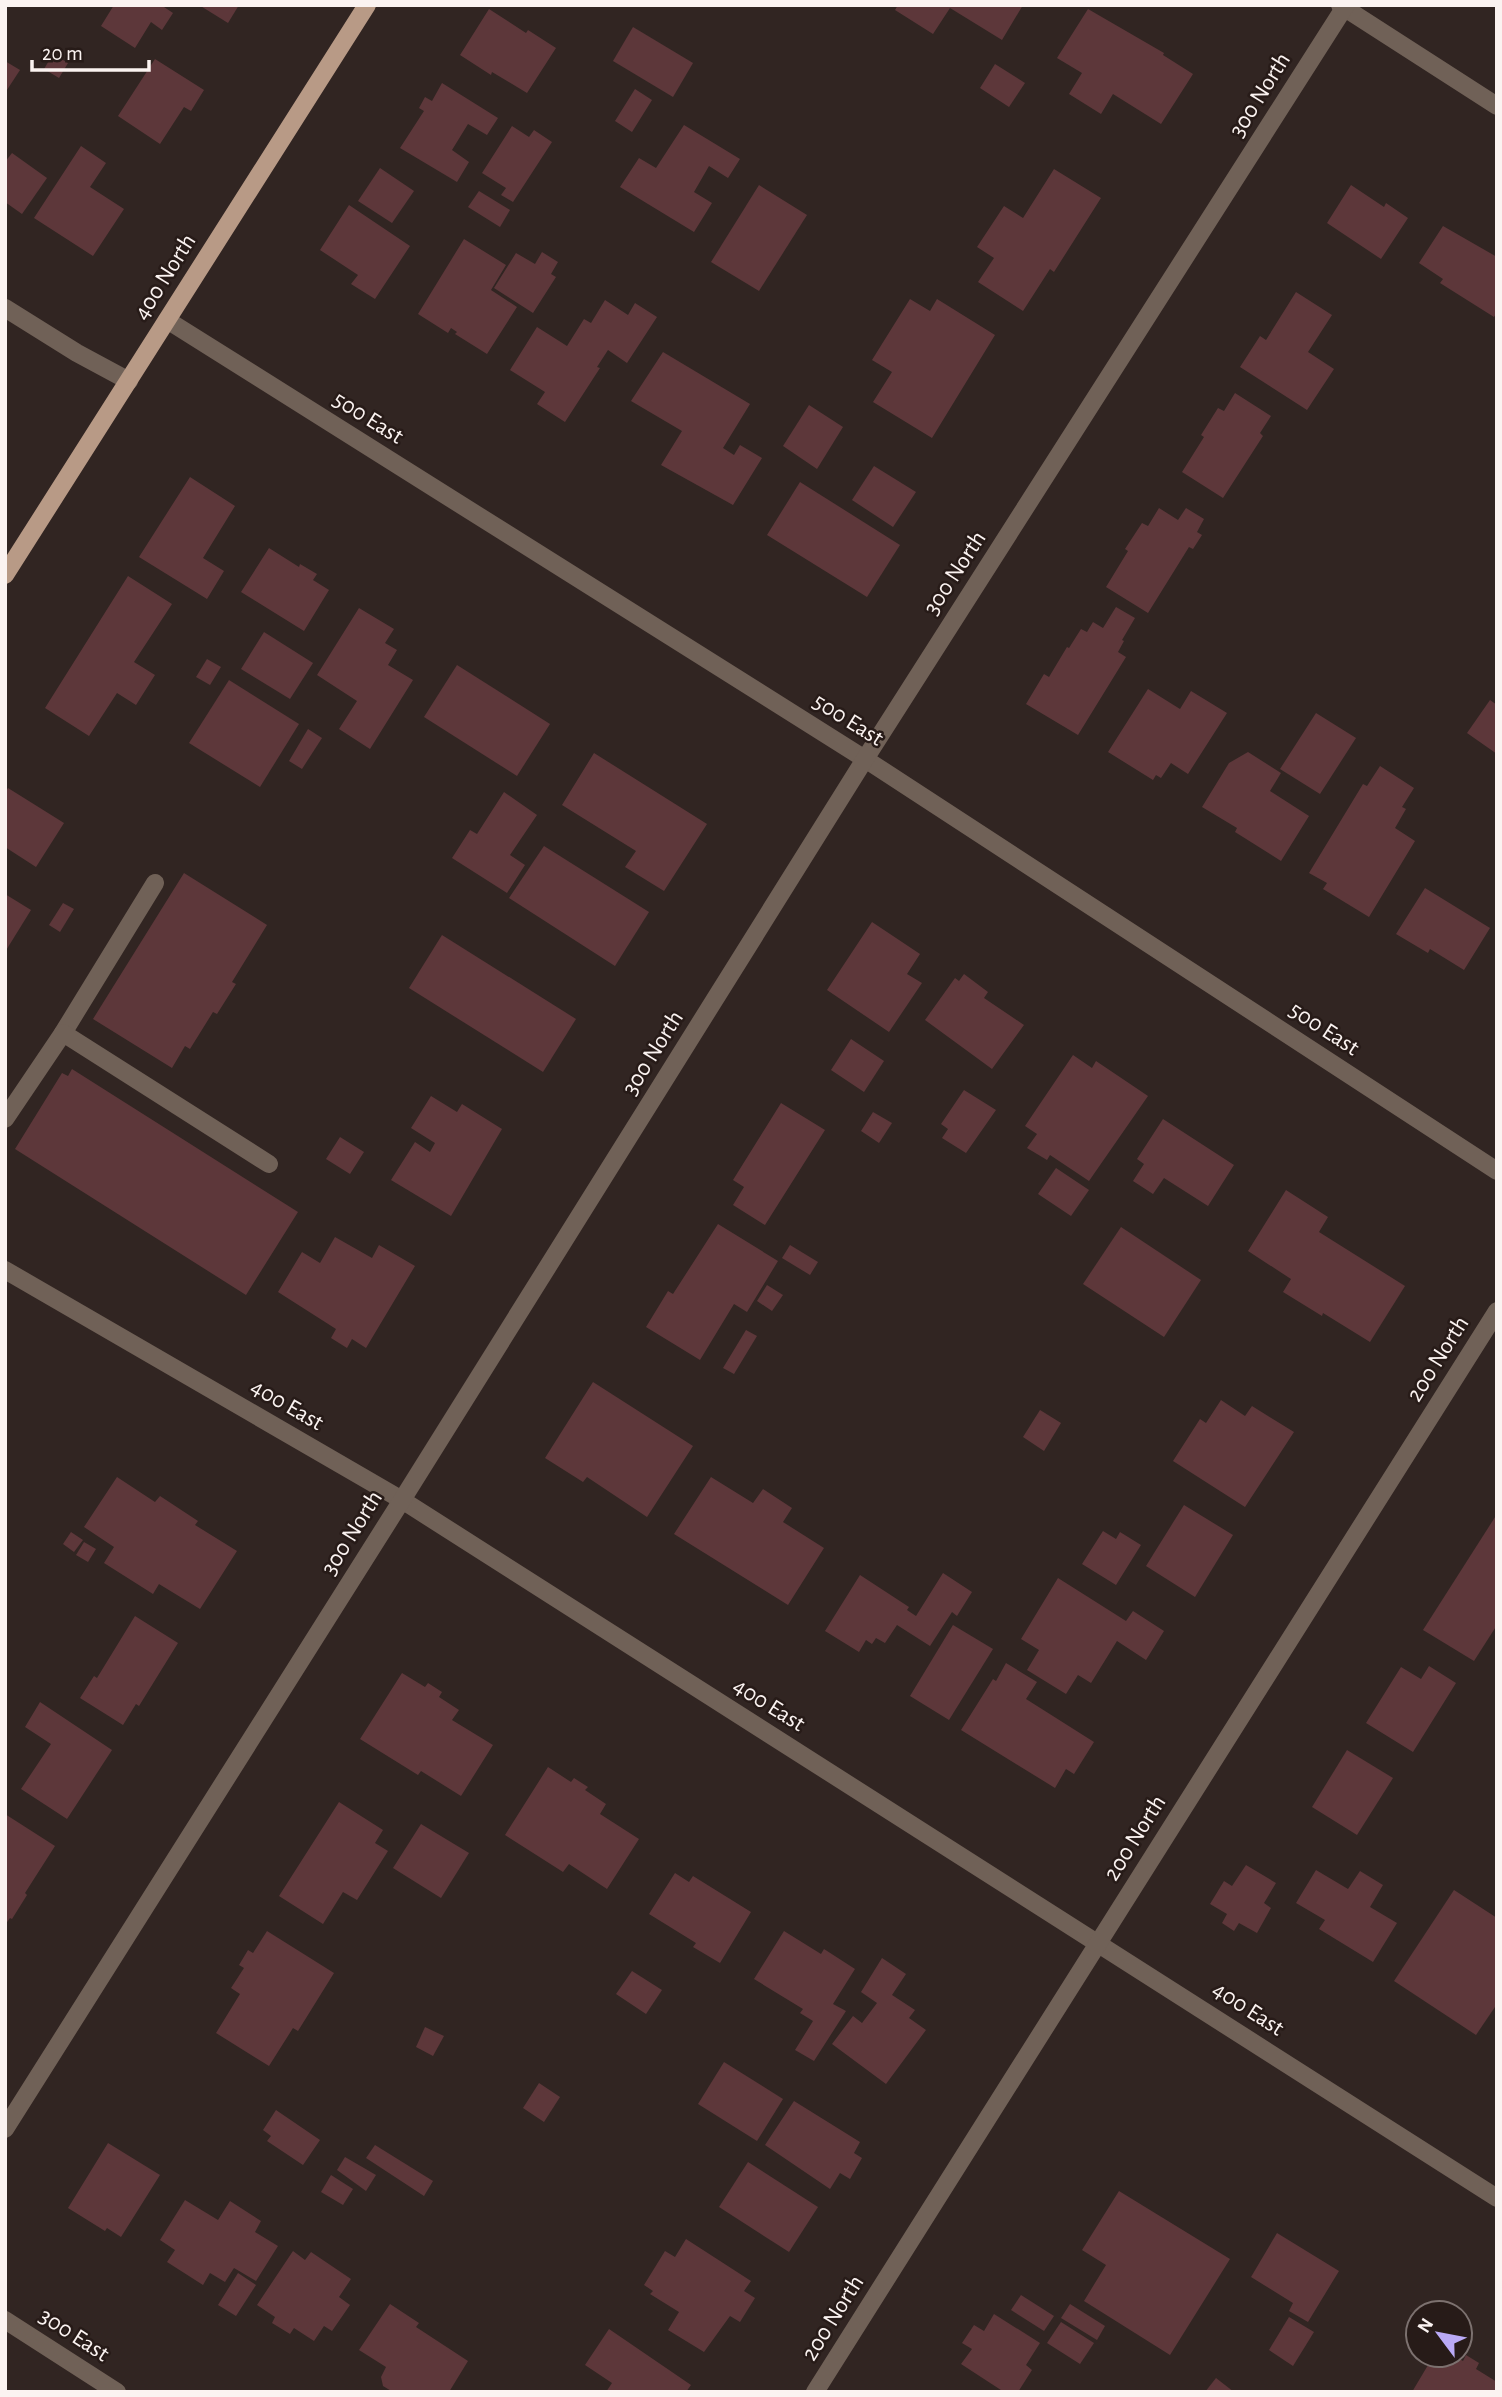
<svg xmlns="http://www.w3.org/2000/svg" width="1502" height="2397" font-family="'Alegreya Sans',sans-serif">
	<rect width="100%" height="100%" fill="#312522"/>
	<g fill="#5d373a">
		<polygon points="114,5 161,5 173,13 162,30 151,22 135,48 101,26"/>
		<polygon points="199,5 239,5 228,23"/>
		<polygon points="898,5 1023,5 1002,40 950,8 933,34 895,10"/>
		<polygon points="489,9 526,33 528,30 556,48 527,93 492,72 491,75 460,55"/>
		<polygon points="1088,9 1164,53 1163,55 1193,74 1161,124 1113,94 1101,114 1069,94 1082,73 1057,58"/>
		<polygon points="633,27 693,63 673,97 613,61"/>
		<polygon points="53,54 68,63 59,78 44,69"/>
		<polygon points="155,59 204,90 191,111 184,107 160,144 118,116"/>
		<polygon points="5,61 20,70 5,93"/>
		<polygon points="995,64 1025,83 1009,107 980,88"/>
		<polygon points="442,83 498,118 487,135 468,124 452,150 469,162 457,182 400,148 424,111 419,108 425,97 432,101"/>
		<polygon points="635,89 652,100 632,132 615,121"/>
		<polygon points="684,125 740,159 728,178 709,166 694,192 712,203 694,232 620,187 639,158 656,168"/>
		<polygon points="512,126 529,137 534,130 552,142 513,202 501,195 506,188 482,173"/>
		<polygon points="81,146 106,163 90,187 124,209 93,256 34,218"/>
		<polygon points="12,153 47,178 22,214 5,202 5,162"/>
		<polygon points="380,168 414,191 392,223 358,201"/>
		<polygon points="1054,169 1101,198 1054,272 1050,269 1023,311 978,282 994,258 977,247 1004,206 1023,218"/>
		<polygon points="759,185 807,215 759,291 711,262"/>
		<polygon points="1351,185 1384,207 1386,203 1408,218 1381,259 1327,223"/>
		<polygon points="479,191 510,210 500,227 468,207"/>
		<polygon points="349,205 410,246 375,299 351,284 358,275 320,250"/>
		<polygon points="1443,226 1497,257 1497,312 1494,317 1440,283 1443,279 1419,263"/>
		<polygon points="464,239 506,265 491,290 517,307 487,354 455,334 457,332 451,328 448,333 418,314"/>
		<polygon points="542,252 558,262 551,274 556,277 533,313 494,288 516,253 535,264"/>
		<polygon points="1296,292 1332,315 1308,352 1334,369 1307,410 1240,367 1260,336 1266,340"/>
		<polygon points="910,299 930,311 937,299 995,335 932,438 873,402 892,372 872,360"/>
		<polygon points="605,300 628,315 635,303 657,317 627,363 608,350 597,367 600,368 565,422 537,404 545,392 510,370 537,327 567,346 584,319 591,323"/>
		<polygon points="663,352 750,404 723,448 734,455 740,445 762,458 733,505 661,465 682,431 631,401"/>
		<polygon points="1235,393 1271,416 1260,433 1263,436 1223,498 1182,472 1204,437 1201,435 1218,408 1224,411"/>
		<polygon points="809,405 843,427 817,469 783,446"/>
		<polygon points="874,466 916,492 893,527 852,500"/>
		<polygon points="190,477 235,506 203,558 224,571 207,599 139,557"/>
		<polygon points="800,482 900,545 867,597 767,535"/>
		<polygon points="1159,508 1178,520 1186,508 1204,519 1197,532 1202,535 1193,549 1189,547 1148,613 1106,587 1128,551 1125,549 1142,523 1148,526"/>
		<polygon points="269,548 299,567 300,564 317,574 313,580 329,590 304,631 241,592"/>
		<polygon points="128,576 172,604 134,662 155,675 136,705 117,693 89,736 45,708"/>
		<polygon points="1116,607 1135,618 1122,640 1124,641 1118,652 1126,657 1078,735 1026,704 1044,674 1049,677 1067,647 1069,648 1081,629 1087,632 1093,622 1103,628"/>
		<polygon points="359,608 394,629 385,643 397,650 388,665 413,680 370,749 339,729 357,701 317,675"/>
		<polygon points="264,632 313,663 290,699 241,669"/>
		<polygon points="207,659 221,667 210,685 196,677"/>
		<polygon points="457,665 550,724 517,776 424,717"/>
		<polygon points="229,680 299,724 260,787 189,743"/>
		<polygon points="1148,689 1180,709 1191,691 1227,713 1188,774 1171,763 1161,778 1156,775 1153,780 1108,752"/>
		<polygon points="1490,700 1497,705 1497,754 1467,733"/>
		<polygon points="1316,713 1356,738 1320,794 1280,769"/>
		<polygon points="308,729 322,738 302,769 289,761"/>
		<polygon points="1248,752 1281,773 1270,791 1309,816 1281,861 1235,832 1237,828 1202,807 1229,763"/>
		<polygon points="594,753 707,824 664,891 625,867 636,851 562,805"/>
		<polygon points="1380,766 1414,788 1402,807 1406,809 1395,828 1415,841 1369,917 1323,889 1327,883 1309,873 1363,784 1367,786"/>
		<polygon points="8,788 64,823 36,867 5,847 5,793"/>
		<polygon points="504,792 537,815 510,855 525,865 507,893 452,858 470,830 477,834"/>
		<polygon points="544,846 649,912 615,966 509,898"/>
		<polygon points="184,873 267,925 232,982 236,984 217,1014 213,1012 190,1049 185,1046 172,1068 93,1019"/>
		<polygon points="1425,888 1490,928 1464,970 1430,949 1428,953 1396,934"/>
		<polygon points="5,894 31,910 5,952"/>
		<polygon points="63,903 74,909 60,932 49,925"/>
		<polygon points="872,922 920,954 907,974 922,983 889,1032 827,990"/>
		<polygon points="442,935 576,1019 543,1072 409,988"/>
		<polygon points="964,974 988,992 984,998 1024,1025 992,1069 925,1020 955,978 959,981"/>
		<polygon points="851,1039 884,1061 864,1092 831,1070"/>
		<polygon points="1073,1055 1092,1068 1096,1061 1148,1096 1089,1181 1050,1155 1047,1160 1027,1148 1037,1134 1025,1126"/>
		<polygon points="72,1069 298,1212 246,1295 15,1149 62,1073 68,1076"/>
		<polygon points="964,1090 996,1110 966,1153 942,1138 948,1129 941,1124"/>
		<polygon points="431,1096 457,1112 462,1104 502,1129 451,1216 391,1180 415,1142 430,1152 435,1143 411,1128"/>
		<polygon points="781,1103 825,1130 765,1225 733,1205 744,1187 733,1180"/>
		<polygon points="873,1112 892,1123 879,1143 861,1131"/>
		<polygon points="1163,1119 1234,1165 1208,1206 1164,1178 1153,1194 1133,1181 1144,1164 1137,1159"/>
		<polygon points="340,1137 364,1152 350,1174 326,1159"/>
		<polygon points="1056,1168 1089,1190 1071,1216 1038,1194"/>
		<polygon points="1286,1190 1328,1217 1319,1232 1405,1286 1370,1342 1323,1313 1322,1316 1283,1292 1291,1279 1248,1251"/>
		<polygon points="718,1224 778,1261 747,1312 734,1304 700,1360 646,1327 668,1291 673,1294"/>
		<polygon points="1121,1227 1201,1280 1164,1337 1083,1284"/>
		<polygon points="335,1237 372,1258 379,1245 415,1266 366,1348 352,1339 347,1348 331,1338 336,1329 278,1292 302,1252 320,1263"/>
		<polygon points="790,1245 818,1262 810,1275 782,1258"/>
		<polygon points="767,1285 783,1295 772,1311 757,1301"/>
		<polygon points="746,1330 757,1336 734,1374 723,1368"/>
		<polygon points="593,1382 693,1446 647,1517 587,1477 583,1482 545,1458"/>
		<polygon points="1221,1400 1245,1416 1252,1406 1294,1432 1245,1507 1173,1461 1200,1419 1206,1423"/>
		<polygon points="1040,1410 1061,1423 1044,1451 1023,1437"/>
		<polygon points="117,1477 155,1502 160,1496 198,1521 195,1525 237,1551 200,1609 159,1584 153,1594 104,1563 114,1547 84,1527"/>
		<polygon points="711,1477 753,1503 763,1489 792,1508 783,1522 824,1548 788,1605 674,1534"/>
		<polygon points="1184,1505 1233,1535 1195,1597 1146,1566"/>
		<polygon points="1497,1514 1497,1625 1474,1661 1423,1630"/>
		<polygon points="1103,1531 1116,1539 1120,1532 1141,1545 1116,1585 1082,1564"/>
		<polygon points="71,1532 83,1540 74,1552 63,1544"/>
		<polygon points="84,1542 96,1549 88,1562 76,1555"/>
		<polygon points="943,1573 972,1592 957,1616 952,1612 930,1646 897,1625 885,1643 876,1638 872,1644 866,1640 859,1652 825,1631 860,1575 909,1607 907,1610 916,1616"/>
		<polygon points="1058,1578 1126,1621 1133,1611 1164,1631 1146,1660 1117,1641 1091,1683 1078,1675 1066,1694 1027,1670 1039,1650 1021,1639"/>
		<polygon points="135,1616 178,1643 139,1706 136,1704 123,1725 80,1698 94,1676 97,1678"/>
		<polygon points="953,1625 993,1649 949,1720 910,1696"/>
		<polygon points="1006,1663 1037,1682 1026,1699 1094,1742 1074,1774 1066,1769 1055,1788 961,1730 993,1679 996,1681"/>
		<polygon points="1429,1666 1456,1683 1413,1752 1366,1723 1401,1667 1421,1679"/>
		<polygon points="402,1673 425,1687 428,1683 442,1692 439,1697 459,1710 452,1720 493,1745 461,1796 421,1771 418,1775 360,1739"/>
		<polygon points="40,1702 112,1750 67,1819 21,1789 51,1744 25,1727"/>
		<polygon points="1347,1750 1393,1778 1357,1835 1312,1807"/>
		<polygon points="548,1767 571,1782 574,1778 588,1787 585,1790 606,1804 600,1814 639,1839 607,1889 569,1864 563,1872 505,1835"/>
		<polygon points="339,1802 383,1830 375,1843 388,1851 357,1900 343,1892 323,1924 279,1896"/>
		<polygon points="5,1814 55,1846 25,1893 27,1895 12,1919 10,1918 5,1925"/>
		<polygon points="421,1824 469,1853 441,1898 393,1868"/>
		<polygon points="1246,1865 1276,1883 1264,1903 1271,1908 1257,1933 1239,1923 1234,1931 1222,1923 1227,1914 1210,1904 1224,1881 1232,1886"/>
		<polygon points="1316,1870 1348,1889 1360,1871 1383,1885 1370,1907 1397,1923 1373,1962 1319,1929 1325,1920 1296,1903"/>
		<polygon points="675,1873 689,1882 693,1876 751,1912 720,1963 693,1947 696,1943 649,1914"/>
		<polygon points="1454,1890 1497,1918 1497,2004 1476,2035 1394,1981"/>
		<polygon points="267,1931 334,1973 298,2031 293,2028 269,2066 216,2033 240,1994 231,1988 244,1968 239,1965 248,1950 253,1953"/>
		<polygon points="784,1931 821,1954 824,1949 855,1969 833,2004 846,2011 814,2061 795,2050 813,2021 800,2013 803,2009 754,1979"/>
		<polygon points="882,1958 906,1974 892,1995 915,2010 909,2018 926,2030 886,2084 832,2044 853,2016 862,2023 877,2003 861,1992"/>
		<polygon points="632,1971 662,1990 646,2014 616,1994"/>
		<polygon points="425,2027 444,2036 433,2056 416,2047"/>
		<polygon points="724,2062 783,2099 757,2141 698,2104"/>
		<polygon points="539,2083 560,2097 544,2122 523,2108"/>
		<polygon points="794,2101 860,2142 854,2153 862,2158 850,2179 840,2173 830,2189 765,2145"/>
		<polygon points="276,2110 320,2140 303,2165 267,2141 271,2136 263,2130"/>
		<polygon points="108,2143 160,2175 121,2237 107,2228 105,2231 68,2208"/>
		<polygon points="375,2145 433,2181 424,2196 366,2158"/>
		<polygon points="345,2157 376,2175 366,2191 337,2170"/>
		<polygon points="748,2162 818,2207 789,2252 719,2207"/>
		<polygon points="331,2175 353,2189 343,2205 321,2192"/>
		<polygon points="1119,2191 1230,2259 1170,2355 1084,2301 1106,2265 1082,2250"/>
		<polygon points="185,2200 218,2220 230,2201 261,2221 255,2232 278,2246 256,2281 234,2268 225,2282 210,2273 203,2285 167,2262 175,2250 160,2240"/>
		<polygon points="1277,2233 1339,2271 1308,2322 1289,2311 1293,2303 1251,2277"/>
		<polygon points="686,2239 751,2281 744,2291 755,2298 740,2322 730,2316 704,2352 668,2330 679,2312 650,2294 653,2291 644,2285 665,2251 675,2257"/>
		<polygon points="293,2251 305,2260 311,2252 351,2279 339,2297 350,2305 332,2331 324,2326 314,2341 294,2328 290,2334 272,2323 275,2317 257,2305"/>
		<polygon points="238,2273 256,2285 236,2316 218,2305"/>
		<polygon points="1021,2295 1054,2316 1044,2331 1011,2310"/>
		<polygon points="390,2304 419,2323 416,2327 468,2361 449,2392 393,2392 383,2386 381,2377 386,2367 359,2350"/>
		<polygon points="1070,2304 1105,2326 1097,2340 1061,2318"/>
		<polygon points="994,2314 1040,2343 1026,2365 1032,2370 1018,2392 1004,2392 961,2364 972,2349 962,2343 974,2325 984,2331"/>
		<polygon points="1289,2317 1314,2332 1293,2366 1269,2350"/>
		<polygon points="1061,2322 1094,2343 1080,2364 1047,2343"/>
		<polygon points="609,2329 691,2385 686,2392 606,2392 612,2383 585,2365"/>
		<polygon points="1434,2355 1452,2355 1463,2361 1466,2355 1479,2363 1476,2369 1497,2382 1497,2392 1412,2392"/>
		<polygon points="1216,2378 1234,2392 1205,2392"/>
	</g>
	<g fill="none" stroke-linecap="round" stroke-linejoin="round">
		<g stroke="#706157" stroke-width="18">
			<polyline points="1340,5 1497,106"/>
			<polyline points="5,308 77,353 129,381"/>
			<polyline points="167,320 865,759 1497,1171"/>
			<polyline points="63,1033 155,883"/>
			<polyline points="5,1119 63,1033 269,1164"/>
			<polyline points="5,1270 402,1500 1497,2198"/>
			<polyline points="5,2129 402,1500 865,759 1346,5"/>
			<polyline points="5,2320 117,2392"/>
			<polyline points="815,2392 1497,1311"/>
		</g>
		<polyline stroke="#b89a86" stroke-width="18" points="5,575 367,5"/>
	</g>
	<g text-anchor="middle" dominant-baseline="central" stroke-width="5" stroke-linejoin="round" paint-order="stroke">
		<g font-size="24" fill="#fbf3f1" stroke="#271b18">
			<text transform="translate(1260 95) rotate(-58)">300 North</text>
			<text transform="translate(165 277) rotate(-58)">400 North</text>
			<text transform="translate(368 418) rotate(32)">500 East</text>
			<text transform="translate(955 573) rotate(-57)">300 North</text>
			<text transform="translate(848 720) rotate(32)">500 East</text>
			<text transform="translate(1324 1029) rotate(33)">500 East</text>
			<text transform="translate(653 1053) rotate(-58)">300 North</text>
			<text transform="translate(1438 1359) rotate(-58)">200 North</text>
			<text transform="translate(287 1405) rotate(30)">400 East</text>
			<text transform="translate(352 1533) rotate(-58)">300 North</text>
			<text transform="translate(769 1705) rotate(32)">400 East</text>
			<text transform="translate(1135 1838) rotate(-58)">200 North</text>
			<text transform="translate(1248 2009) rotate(33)">400 East</text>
			<text transform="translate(833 2318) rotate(-58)">200 North</text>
			<text transform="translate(74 2335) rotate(33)">300 East</text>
		</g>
	</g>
	<rect width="1502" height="2397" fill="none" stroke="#fbf3f1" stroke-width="14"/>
	<g transform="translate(1439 2334) rotate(302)"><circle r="33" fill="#271b18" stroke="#7c716f" stroke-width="2"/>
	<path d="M0-5L12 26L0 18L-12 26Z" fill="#baaaf6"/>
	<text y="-10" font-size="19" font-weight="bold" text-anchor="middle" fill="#fbf3f1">N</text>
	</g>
	<path d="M32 60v10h117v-10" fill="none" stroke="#fbf3f1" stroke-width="3.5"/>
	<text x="42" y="60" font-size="21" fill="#fbf3f1" stroke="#271b18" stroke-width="5" paint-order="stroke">20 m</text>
</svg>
